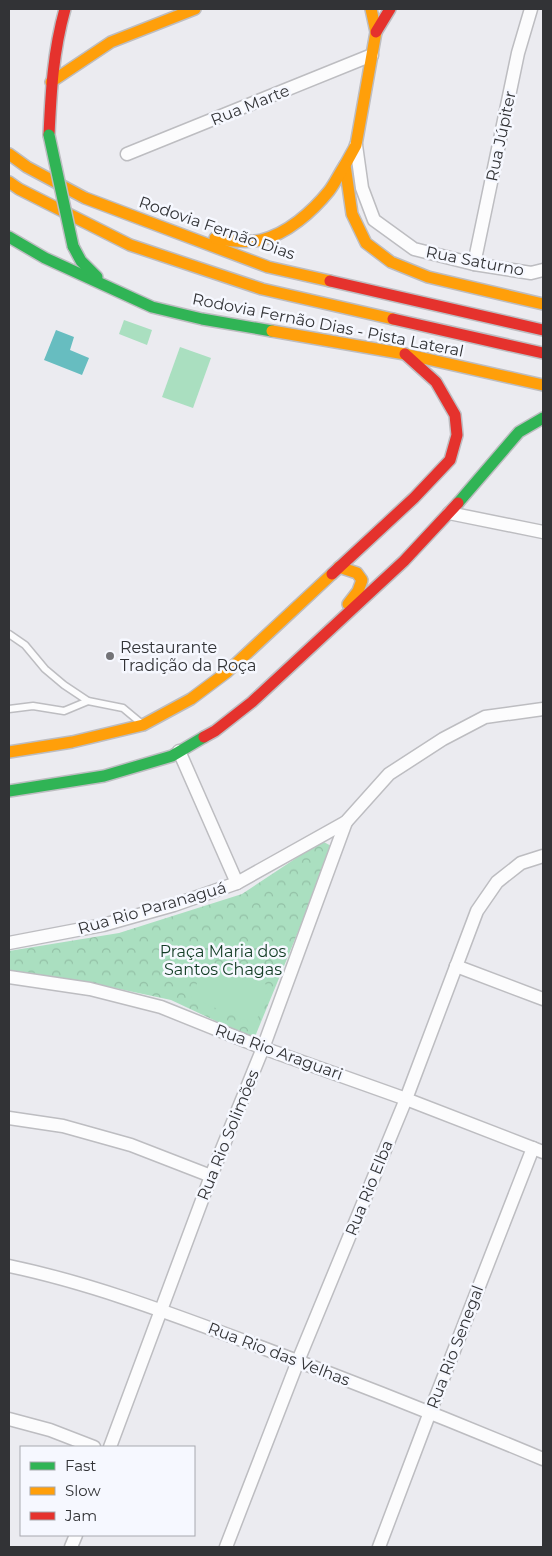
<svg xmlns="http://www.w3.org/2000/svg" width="552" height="1556" font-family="Montserrat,sans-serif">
	<defs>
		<pattern id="forest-crowns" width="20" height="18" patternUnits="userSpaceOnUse" patternTransform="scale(1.25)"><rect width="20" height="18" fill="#aadfc0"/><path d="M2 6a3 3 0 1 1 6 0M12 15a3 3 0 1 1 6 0" fill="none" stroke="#93c0a6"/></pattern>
	</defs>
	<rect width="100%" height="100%" fill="#ebebf0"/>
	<polygon fill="url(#forest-crowns)" points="322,841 333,847 254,1039 171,1000 82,981 9,973 9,951 119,933 242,894"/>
	<g fill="#aadfc0">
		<polygon points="124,320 152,330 147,345 119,334"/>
		<polygon points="180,347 211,358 193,408 162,397"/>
		<polygon points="206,961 270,986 255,1024 191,998"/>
	</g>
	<polygon fill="#67bdc0" points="56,330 74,337 70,350 89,358 82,375 44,360"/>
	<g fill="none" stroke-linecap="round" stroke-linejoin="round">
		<g stroke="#bdbdc1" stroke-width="9">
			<g id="lane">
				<polyline points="9,634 25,645 45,669 64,685 88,701 123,708 141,723"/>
				<polyline points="9,709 33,706 64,711 88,701"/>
			</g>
		</g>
		<g stroke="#bdbdc1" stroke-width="15">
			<g id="street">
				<polyline points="356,145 362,188 374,220 414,249 474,264 531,273 543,270"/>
				<polyline points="127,154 372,55"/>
				<polyline points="474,264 518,53 531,9"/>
				<polyline points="449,513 543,532"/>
				<polyline points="179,751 237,883"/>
				<polyline points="9,943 103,925 174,905 237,883 346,822 389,774 443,739 485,717 543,709"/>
				<polyline points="456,966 543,999"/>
				<polyline points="9,977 90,989 161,1007 263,1048 406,1099 543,1152"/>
				<polyline points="9,1118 63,1126 131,1145 211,1176"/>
				<path d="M 9,1266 C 90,1283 169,1313 247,1342 C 346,1379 445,1418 543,1459"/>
				<polyline points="9,1419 50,1430 94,1447"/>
				<polyline points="110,1447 211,1176 263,1048 346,822"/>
				<polyline points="71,1547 76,1535"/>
				<polyline points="226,1547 298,1361 406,1099 477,911 497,882 521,863 543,856"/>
				<polyline points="379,1547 430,1412 533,1148"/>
			</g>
		</g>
		<g stroke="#bdbdc1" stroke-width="14">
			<g id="fast">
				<polyline points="9,237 45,258 152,307 202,319 272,331"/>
				<polyline points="73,246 81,261 97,277"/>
				<polyline points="458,503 519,432 543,418"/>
				<polyline points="9,791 104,776 172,756 204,737"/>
			</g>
		</g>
		<g stroke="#bdbdc1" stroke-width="14">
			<g id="slow">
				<polyline points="371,9 376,32 356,145 345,165 352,214 366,243 391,262 428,277 543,304"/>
				<polyline points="51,82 111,42 195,9"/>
				<polyline points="9,154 27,167 85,198 268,267 330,281"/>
				<polyline points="9,182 19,189 130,245 262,289 393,319"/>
				<path d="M 215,238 C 230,241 246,243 261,240 C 287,234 312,212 329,191 C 335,183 339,174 345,165"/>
				<polyline points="272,331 405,354 543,385"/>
				<polyline points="339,567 357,573 362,580 358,591 348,604"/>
				<polyline points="9,752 72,742 143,725 191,699 227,672 332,574"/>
			</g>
		</g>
		<g stroke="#bdbdc1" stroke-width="14">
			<g id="jam">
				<polyline points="376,32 390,9"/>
				<path d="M 49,135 C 51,91 53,52 65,9"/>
				<polyline points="330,281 543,330"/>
				<polyline points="393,319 543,353"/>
				<polyline points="332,574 414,498 450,460 457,435 455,415 436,382 405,354"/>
				<polyline points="204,737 215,731 252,702 404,561 458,503"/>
			</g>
		</g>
		<use href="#lane" stroke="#fcfcfd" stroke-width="6"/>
		<use href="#street" stroke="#fcfcfd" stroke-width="12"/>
		<use href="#fast" stroke="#30b455" stroke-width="11"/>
		<use href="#slow" stroke="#ff9f0a" stroke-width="11"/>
		<use href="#jam" stroke="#e5322d" stroke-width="11"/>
		<g stroke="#bdbdc1" stroke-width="14" stroke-linecap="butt">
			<polyline id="fast-bridge" points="49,135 73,246"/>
		</g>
		<use href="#fast-bridge" stroke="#30b455" stroke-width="11"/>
	</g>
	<circle fill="#737377" stroke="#f6f8ff" stroke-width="2" cx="110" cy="656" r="5"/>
	<g text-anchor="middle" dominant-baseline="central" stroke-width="5" stroke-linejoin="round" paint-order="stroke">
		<g font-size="16" fill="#323336" stroke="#f6f8ff">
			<text transform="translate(250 105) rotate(-22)">Rua Marte</text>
			<text transform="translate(501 136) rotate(-78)">Rua Júpiter</text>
			<text transform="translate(217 228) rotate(19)">Rodovia Fernão Dias</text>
			<text transform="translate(475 261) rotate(11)">Rua Saturno</text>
			<text transform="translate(328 325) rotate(11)">Rodovia Fernão Dias - Pista Lateral</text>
			<text transform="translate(152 908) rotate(-16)">Rua Rio Paranaguá</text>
			<text transform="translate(279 1052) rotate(20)">Rua Rio Araguari</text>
			<text transform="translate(228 1135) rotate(-68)">Rua Rio Solimões</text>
			<text transform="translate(369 1188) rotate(-68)">Rua Rio Elba</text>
			<text transform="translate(455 1347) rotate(-69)">Rua Rio Senegal</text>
			<text transform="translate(279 1354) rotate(21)">Rua Rio das Velhas</text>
		</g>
		<g font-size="16" fill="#323336" stroke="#f6f8ff" text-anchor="start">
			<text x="120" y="647">Restaurante<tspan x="120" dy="18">Tradição da Roça</tspan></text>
		</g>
		<g font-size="16" fill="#133d25" stroke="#f6f8ff">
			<text x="223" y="951">Praça Maria dos<tspan x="223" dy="18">Santos Chagas</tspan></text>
		</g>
	</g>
	<rect width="552" height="1556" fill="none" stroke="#323336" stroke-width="20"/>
	<rect x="20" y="1446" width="175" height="90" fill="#f6f8ff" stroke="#a8a9af"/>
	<rect x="30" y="1462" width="25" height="8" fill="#30b455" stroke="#a8a9af"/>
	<text x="65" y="1471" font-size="15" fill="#323336">Fast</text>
	<rect x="30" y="1487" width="25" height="8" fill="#ff9f0a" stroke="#a8a9af"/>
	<text x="65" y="1496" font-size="15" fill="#323336">Slow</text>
	<rect x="30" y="1512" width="25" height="8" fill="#e5322d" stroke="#a8a9af"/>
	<text x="65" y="1521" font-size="15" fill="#323336">Jam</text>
</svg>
